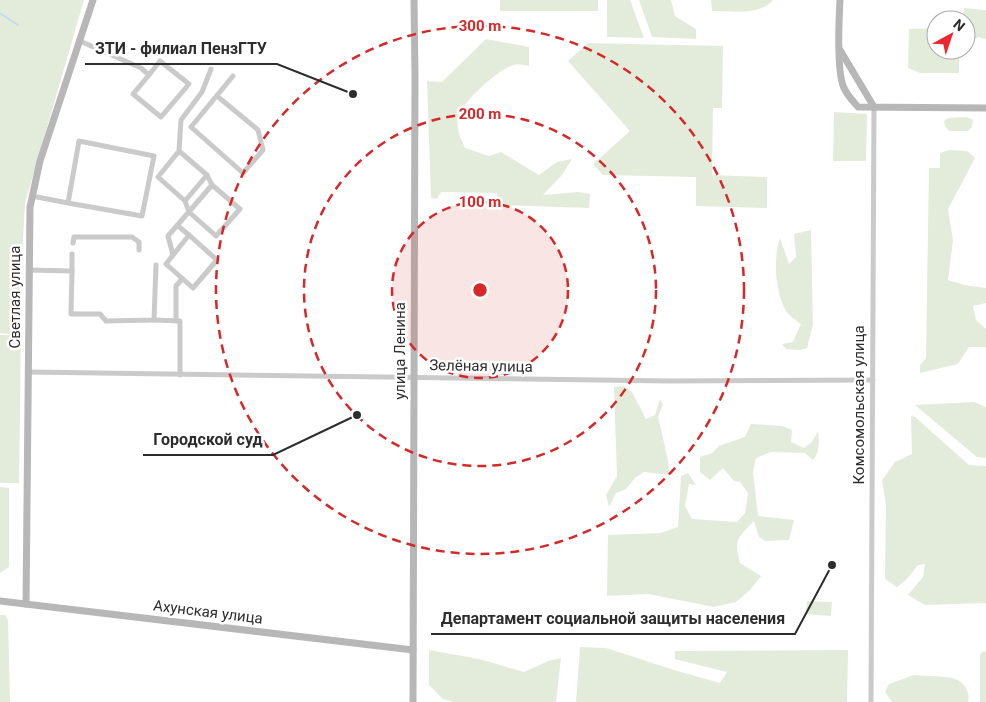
<svg xmlns="http://www.w3.org/2000/svg" width="986" height="702" font-family="Roboto,sans-serif">
	<rect width="100%" height="100%" fill="#fff"/>
	<g fill="#e3ecda">
		<polygon points="0,0 84,0 25,203 18,329 9,334 0,333"/>
		<rect x="500" y="0" width="98" height="11"/>
		<polygon points="607,0 630,0 644,38 607,37"/>
		<polygon points="639,0 671,0 675,16 696,29 696,39 652,37"/>
		<path d="M 711,0 L 773,0 C 760,16 731,11 712,11 Z"/>
		<polygon points="964,8 986,10 986,39 978,37 966,46 966,20 962,20"/>
		<polygon points="936,28 936,50 960,50 959,51 959,73 920,73 908,68 909,29"/>
		<path d="M 486,39 L 529,47 L 529,66 C 524,65 518,63 513,65 C 498,70 461,102 458,118 C 456,129 461,139 465,148 L 489,156 L 501,152 L 539,175 L 557,162 L 572,159 L 562,175 L 543,195 L 578,192 L 590,194 L 589,208 L 497,205 L 497,193 L 441,192 L 437,199 L 431,198 L 427,81 L 442,82 Z"/>
		<polygon points="588,43 723,46 722,108 713,108 712,175 767,177 767,208 696,206 696,177 603,175 593,164 630,131 568,61"/>
		<polygon points="834,112 867,114 866,161 833,161"/>
		<polygon points="967,117 973,120 972,127 968,131 949,131 945,126 944,121 948,118"/>
		<polygon points="949,150 967,151 975,158 948,209 953,240 948,280 964,285 986,288 986,303 973,306 976,320 986,329 986,347 969,347 958,364 920,373 920,365 926,358 929,168 940,168 940,153"/>
		<path d="M 811,230 L 813,325 L 807,348 L 800,350 L 786,349 L 782,344 L 793,342 L 801,324 C 796,320 789,316 786,311 C 775,292 773,258 780,238 L 789,264 L 796,257 L 794,234 Z"/>
		<polygon points="18,330 21,331 19,483 0,483 0,335 9,335"/>
		<polygon points="624,386 632,392 646,419 655,415 660,399 663,405 658,416 668,460 669,475 644,472 635,478 626,489 616,493 609,507 606,495 617,476 614,387"/>
		<polygon points="974,402 986,407 986,458 977,457 915,405"/>
		<polygon points="911,416 915,417 969,465 986,466 986,603 925,605 908,595 923,577 925,564 918,565 907,579 897,587 885,579 886,505 882,480 895,462 912,454"/>
		<path d="M 751,424 L 782,426 L 792,430 L 791,442 L 804,448 L 812,442 L 818,431 C 819,441 820,452 813,460 L 805,453 L 771,452 L 756,458 L 753,472 L 758,516 L 794,520 L 789,540 L 765,541 L 759,537 L 754,521 C 737,539 734,538 740,563 L 761,576 L 750,590 L 736,602 L 714,607 L 648,594 L 607,596 L 608,535 L 660,533 L 678,527 L 681,476 L 688,473 L 696,485 L 689,484 L 685,506 L 692,519 L 737,522 L 745,513 L 748,493 L 740,482 L 734,481 L 723,468 L 710,480 L 700,472 L 700,457 L 712,453 L 719,446 L 745,437 Z"/>
		<polygon points="0,487 9,488 9,567 0,573"/>
		<polygon points="807,601 832,602 831,616 806,614"/>
		<polygon points="0,615 5,615 8,620 10,702 0,702"/>
		<polygon points="580,647 606,648 674,670 720,683 727,672 675,659 675,651 848,650 847,702 576,702"/>
		<polygon points="429,650 479,659 524,672 548,661 561,658 556,702 454,702 443,699 429,685"/>
		<polygon points="984,651 986,652 986,702 980,702 980,654"/>
		<path d="M 914,675 C 923,676 949,676 955,679 C 964,682 971,693 968,702 L 892,702 L 885,692 L 889,684 Z"/>
	</g>
	<g fill="none" stroke-linecap="round" stroke-linejoin="round">
		<polyline stroke="#c5dced" stroke-width="2" points="0,13 18,25"/>
		<g stroke="#cacaca" stroke-width="5">
			<polyline points="80,41 141,68 149,75 160,61 189,84 161,117 133,94 149,75"/>
			<polyline points="217,96 258,130 263,150 243,173 191,127 233,76"/>
			<polyline points="179,151 207,175 212,185 240,209 216,236 189,212 185,201 158,177 179,151 181,120 202,92 211,69"/>
			<polyline points="32,196 68,203 79,141 154,156 142,216 68,203"/>
			<polyline points="185,201 207,175"/>
			<polyline points="178,226 189,235"/>
			<polygon points="189,235 217,260 193,288 166,264"/>
			<polyline points="73,243 74,237 132,237 139,242 139,250"/>
			<polyline points="173,255 168,236 212,185"/>
			<polyline points="29,270 72,271 71,314 100,314 106,321 154,320 156,265"/>
			<polyline points="72,271 72,254"/>
			<polyline points="154,320 180,321 180,375"/>
			<polyline points="176,321 176,286 182,279"/>
			<polyline points="29,372 670,381 873,380"/>
			<polyline points="871,702 874,107"/>
		</g>
		<g stroke="#b7b7b7" stroke-width="7">
			<path d="M 840,0 C 839,20 836,71 844,88 C 847,95 853,101 858,107 L 986,108"/>
			<polyline points="840,50 874,107"/>
			<polyline points="0,601 413,650"/>
			<polyline points="26,604 30,207 40,161 93,0"/>
			<polyline points="413,702 415,75 414,0"/>
		</g>
	</g>
	<circle cx="480" cy="290" r="88" fill="#d62828" fill-opacity=".12"/>
	<g fill="none" stroke="#d62828" stroke-width="2.5" stroke-dasharray="9 6">
		<circle cx="480" cy="290" r="88"/>
		<circle cx="480" cy="290" r="176"/>
		<circle cx="480" cy="290" r="264"/>
	</g>
	<g text-anchor="middle" dominant-baseline="central" stroke-width="5" stroke-linejoin="round" paint-order="stroke">
		<g font-size="15" fill="#2d2d2d" stroke="#fff">
			<text transform="translate(15 297) rotate(-90)">Светлая улица</text>
			<text transform="translate(400 351) rotate(-90)">улица Ленина</text>
			<text transform="translate(481 366) rotate(1)">Зелёная улица</text>
			<text transform="translate(859 405) rotate(-90)">Комсомольская улица</text>
			<text transform="translate(208 612) rotate(7)">Ахунская улица</text>
		</g>
	</g>
	<circle cx="480" cy="290" r="8" fill="#d62828" stroke="#fff" stroke-width="2.5"/>
	<g font-size="15" text-anchor="middle" font-weight="bold" fill="#d62828" stroke="#fff" stroke-width="5" stroke-linejoin="round" paint-order="stroke">
		<text x="480" y="31">300 m</text>
		<text x="480" y="119">200 m</text>
		<text x="480" y="207">100 m</text>
	</g>
	<path fill="none" stroke="#2d2d2d" stroke-width="2" d="M353 94L277 64H85M357 415L273 455H143M832 565L795 634H431"/>
	<g fill="#2d2d2d" stroke="#fff" stroke-width="2">
		<circle cx="353" cy="94" r="5"/>
		<circle cx="357" cy="415" r="5"/>
		<circle cx="832" cy="565" r="5"/>
	</g>
	<g font-size="16" text-anchor="middle" font-weight="bold" fill="#2d2d2d" stroke="#fff" stroke-width="5" stroke-linejoin="round" paint-order="stroke">
		<text x="181" y="54">ЗТИ - филиал ПензГТУ</text>
		<text x="208" y="445">Городской суд</text>
		<text x="613" y="624">Департамент социальной защиты населения</text>
	</g>
	<g transform="translate(951 35) rotate(40)"><circle r="24" fill="#ffffff" stroke="#ababab"/>
	<path d="M0-4L9 19L0 12L-9 19Z" fill="#ec2730"/>
	<text y="-8" font-size="14" font-weight="bold" text-anchor="middle" fill="#2d2d2d">N</text>
	</g>
</svg>
